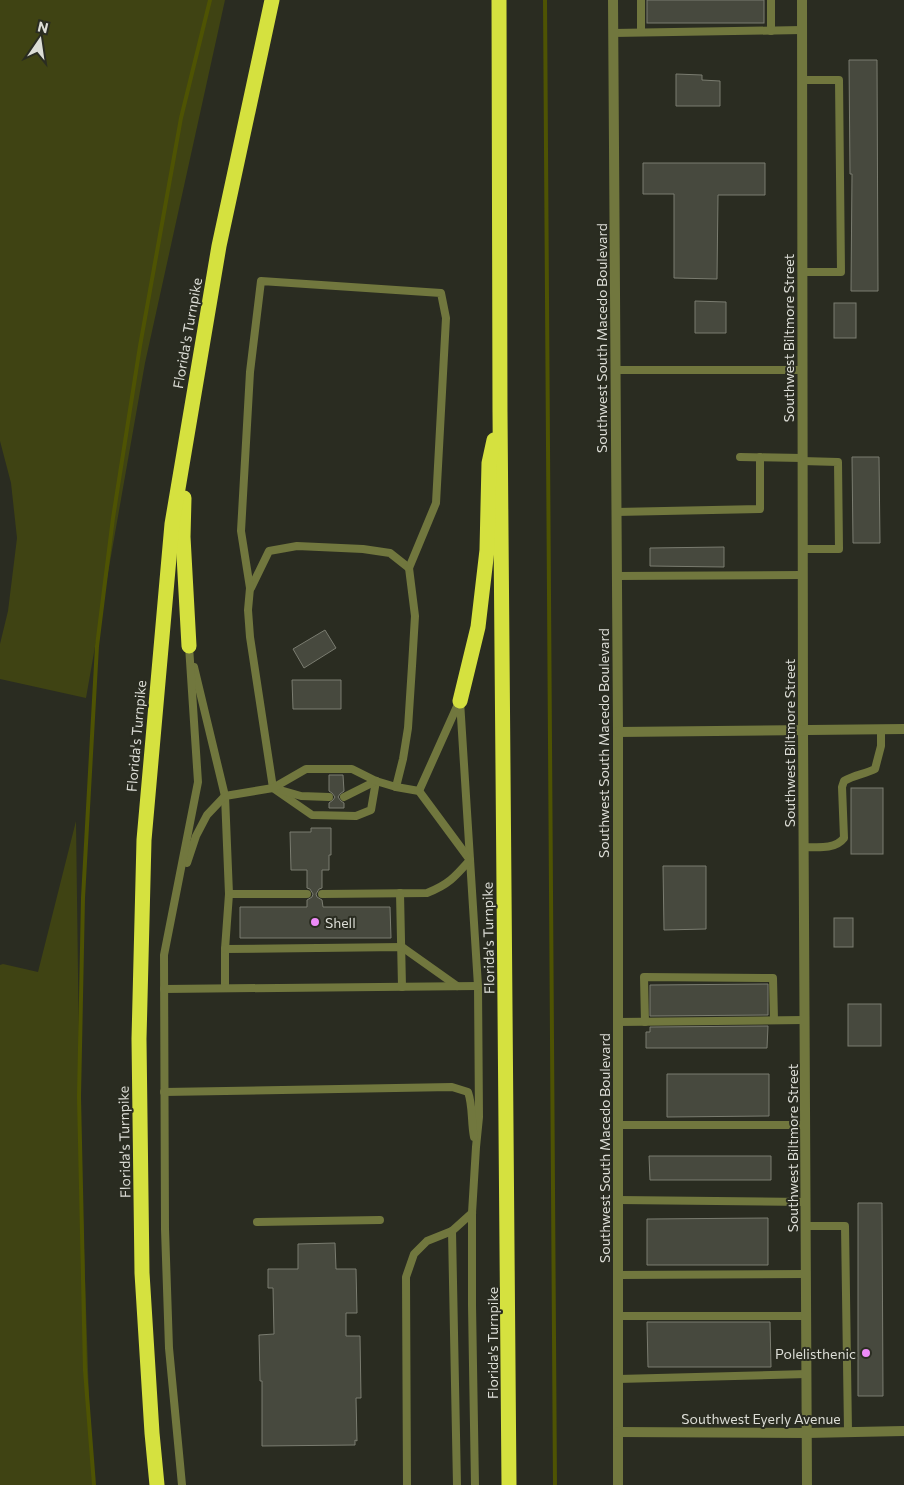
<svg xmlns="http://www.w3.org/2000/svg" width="904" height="1485" font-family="Commissioner,sans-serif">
	<rect width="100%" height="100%" fill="#2a2c21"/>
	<g fill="#3f4313">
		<polygon points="0,0 225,0 145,363 86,698 0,679 0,644 8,611 17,538 11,483 0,441"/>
		<polygon points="76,821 80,1125 89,1399 94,1485 0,1485 0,965 3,964 38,972"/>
	</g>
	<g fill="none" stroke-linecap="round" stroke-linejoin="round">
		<g stroke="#4e5303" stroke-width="4">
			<polyline points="545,0 555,1485"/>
			<polyline points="94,1485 85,1370 79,1097 83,898 97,646 113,518 140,346 181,118 210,0"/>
		</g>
	</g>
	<g fill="#47493e" stroke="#7a7c70">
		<rect x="647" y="0" width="117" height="23"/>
		<polygon points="849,60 877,60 878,291 851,291 852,174 850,174"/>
		<polygon points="676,74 702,75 702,80 720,81 720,106 676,106"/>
		<polygon points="643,163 765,163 765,195 718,195 717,279 674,278 674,194 643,194"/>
		<polygon points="695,301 726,302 726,333 695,333"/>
		<rect x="834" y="303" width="22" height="35"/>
		<polygon points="852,457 879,457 880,543 853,543"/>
		<polygon points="724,547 724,567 650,566 650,548"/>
		<polygon points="325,630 336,648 304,668 293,649"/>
		<polygon points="292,680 341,680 341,709 293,709"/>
		<polygon points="329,775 343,775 344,791 340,794 338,797 341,801 344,803 344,808 329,808 329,803 333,800 335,797 332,793 329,791"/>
		<rect x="851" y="788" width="32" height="66"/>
		<polygon points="311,828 331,828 331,855 329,855 329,870 322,870 322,888 319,889 316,894 317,897 322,900 323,907 390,907 391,938 240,938 240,907 307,907 307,900 312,897 313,894 310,889 307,888 307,870 291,870 290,832 311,832"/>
		<polygon points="663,866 706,866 706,929 664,930"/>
		<rect x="834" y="918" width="19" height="29"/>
		<polygon points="768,984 768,1015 650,1016 650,985"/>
		<rect x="848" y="1004" width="33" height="42"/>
		<polygon points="768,1026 767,1048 646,1048 646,1032 650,1032 650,1027"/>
		<polygon points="667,1074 769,1074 769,1116 667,1117"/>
		<polygon points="649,1156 771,1156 771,1180 650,1180"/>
		<polygon points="858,1203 882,1203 883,1396 858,1396"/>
		<polygon points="768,1218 768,1265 647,1265 647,1219"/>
		<polygon points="335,1243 336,1269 356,1269 357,1313 346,1313 346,1336 360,1336 361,1398 356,1398 357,1441 355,1440 355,1445 262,1446 262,1381 260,1381 259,1335 274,1334 273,1288 268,1288 268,1269 298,1269 298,1244"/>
		<polygon points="647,1322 770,1322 771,1367 648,1367"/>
	</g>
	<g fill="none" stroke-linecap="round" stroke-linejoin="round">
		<g stroke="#71773e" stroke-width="8">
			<polyline points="641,0 641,32"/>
			<polyline points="771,31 771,0"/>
			<polyline points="613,33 802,30"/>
			<polyline points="802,80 839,80 841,272 802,272"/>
			<polyline points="615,370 802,370"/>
			<polyline points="740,457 802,458"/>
			<polyline points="802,461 838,462 839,549 802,549"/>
			<polyline points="616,512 760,509 760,457"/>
			<polyline points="616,576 802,575"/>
			<polyline points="251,588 269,551 297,546 363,549 390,553 409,568 415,616 412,666 408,728 403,759 396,787"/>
			<polyline points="194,667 225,796 229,894 225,949 225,988"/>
			<polyline points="460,701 478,986 479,1117 476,1147 472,1213 472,1305 475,1485"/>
			<polyline points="376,781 371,810 356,816 312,815 273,788 250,637 248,610 250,588 241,531 250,372 261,281 441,293 446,318 436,503 409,568"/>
			<polyline points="280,790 301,796 329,797"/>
			<polyline points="419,791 459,702"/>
			<polyline points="344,797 376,781"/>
			<path d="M 803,847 C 816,847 835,850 844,838 L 842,787 L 844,781 C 854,775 865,774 875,769 L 881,746 L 881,730"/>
			<path d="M 187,863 L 196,836 L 207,815 L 225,796 L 273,788 L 306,769 L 352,769 L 376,781 L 396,787 L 419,791 L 470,860 C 455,877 448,885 427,893 L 322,894"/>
			<polyline points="400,893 402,987"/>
			<polyline points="229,894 307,894"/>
			<polyline points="225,949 402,947 457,986"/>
			<polyline points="164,989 478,986"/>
			<polyline points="618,1022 804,1020"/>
			<polyline points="645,1022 644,977 773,978 774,1020"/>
			<path d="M 164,1092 L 452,1087 L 468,1092 C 473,1106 471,1122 474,1137"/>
			<polyline points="618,1125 805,1125"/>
			<polyline points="618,1200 806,1202"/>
			<polyline points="257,1222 380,1220"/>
			<polyline points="806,1226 845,1226 848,1431"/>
			<polyline points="452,1231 457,1485"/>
			<polyline points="618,1275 806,1274"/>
			<polyline points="618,1316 806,1316"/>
			<polyline points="618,1379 807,1374"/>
			<polyline points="182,1485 169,1348 165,1229 164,955 198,782 189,646"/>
			<polyline points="407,1485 406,1277 414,1254 427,1241 452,1231 472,1213"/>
		</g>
		<g stroke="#71773e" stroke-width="10">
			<polyline points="613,0 618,732 618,1485"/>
			<polyline points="802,0 803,731 807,1485"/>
			<polyline points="618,732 904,729"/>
			<polyline points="618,1432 807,1433 904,1431"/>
		</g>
		<g stroke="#d5e13f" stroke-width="15">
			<polyline points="499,0 500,412 509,1485"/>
			<polyline points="184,498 183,537 189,646"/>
			<polyline points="460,701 478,627 487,550 489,463 494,440"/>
			<polyline points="157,1485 152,1433 142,1273 139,1039 144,840 172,524 219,246 272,0"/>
		</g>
	</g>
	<g fill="#ee8bf8" stroke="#2a2c21" stroke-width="2">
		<circle cx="315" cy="922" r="5"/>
		<circle cx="866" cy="1353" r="5"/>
	</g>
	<g text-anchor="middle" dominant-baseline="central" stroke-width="4" stroke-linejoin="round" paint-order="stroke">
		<g font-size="14" fill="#dcddd6" stroke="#2a2c21">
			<text transform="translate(187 333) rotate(-80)">Florida's Turnpike</text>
			<text transform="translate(601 338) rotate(-90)">Southwest South Macedo Boulevard</text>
			<text transform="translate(788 338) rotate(-90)">Southwest Biltmore Street</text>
			<text transform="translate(136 736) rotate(-85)">Florida's Turnpike</text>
			<text transform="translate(603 743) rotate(-90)">Southwest South Macedo Boulevard</text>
			<text transform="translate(789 743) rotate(-90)">Southwest Biltmore Street</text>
			<text transform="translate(488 938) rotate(-91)">Florida's Turnpike</text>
			<text transform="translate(124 1142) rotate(-91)">Florida's Turnpike</text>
			<text transform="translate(604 1148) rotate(-90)">Southwest South Macedo Boulevard</text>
			<text transform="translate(792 1148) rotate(-90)">Southwest Biltmore Street</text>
			<text transform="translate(492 1343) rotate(-90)">Florida's Turnpike</text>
			<text x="761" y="1418">Southwest Eyerly Avenue</text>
		</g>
		<g font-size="14" fill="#dcddd6" stroke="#2a2c21" text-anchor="start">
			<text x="325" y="922">Shell</text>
			<text x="856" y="1353" text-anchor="end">Polelisthenic</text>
		</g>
	</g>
	<g transform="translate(40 40) rotate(13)" stroke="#2a2c21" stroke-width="4" paint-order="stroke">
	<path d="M0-4L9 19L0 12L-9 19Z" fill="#dcddd6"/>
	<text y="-8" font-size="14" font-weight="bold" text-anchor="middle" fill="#dcddd6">N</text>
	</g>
</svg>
